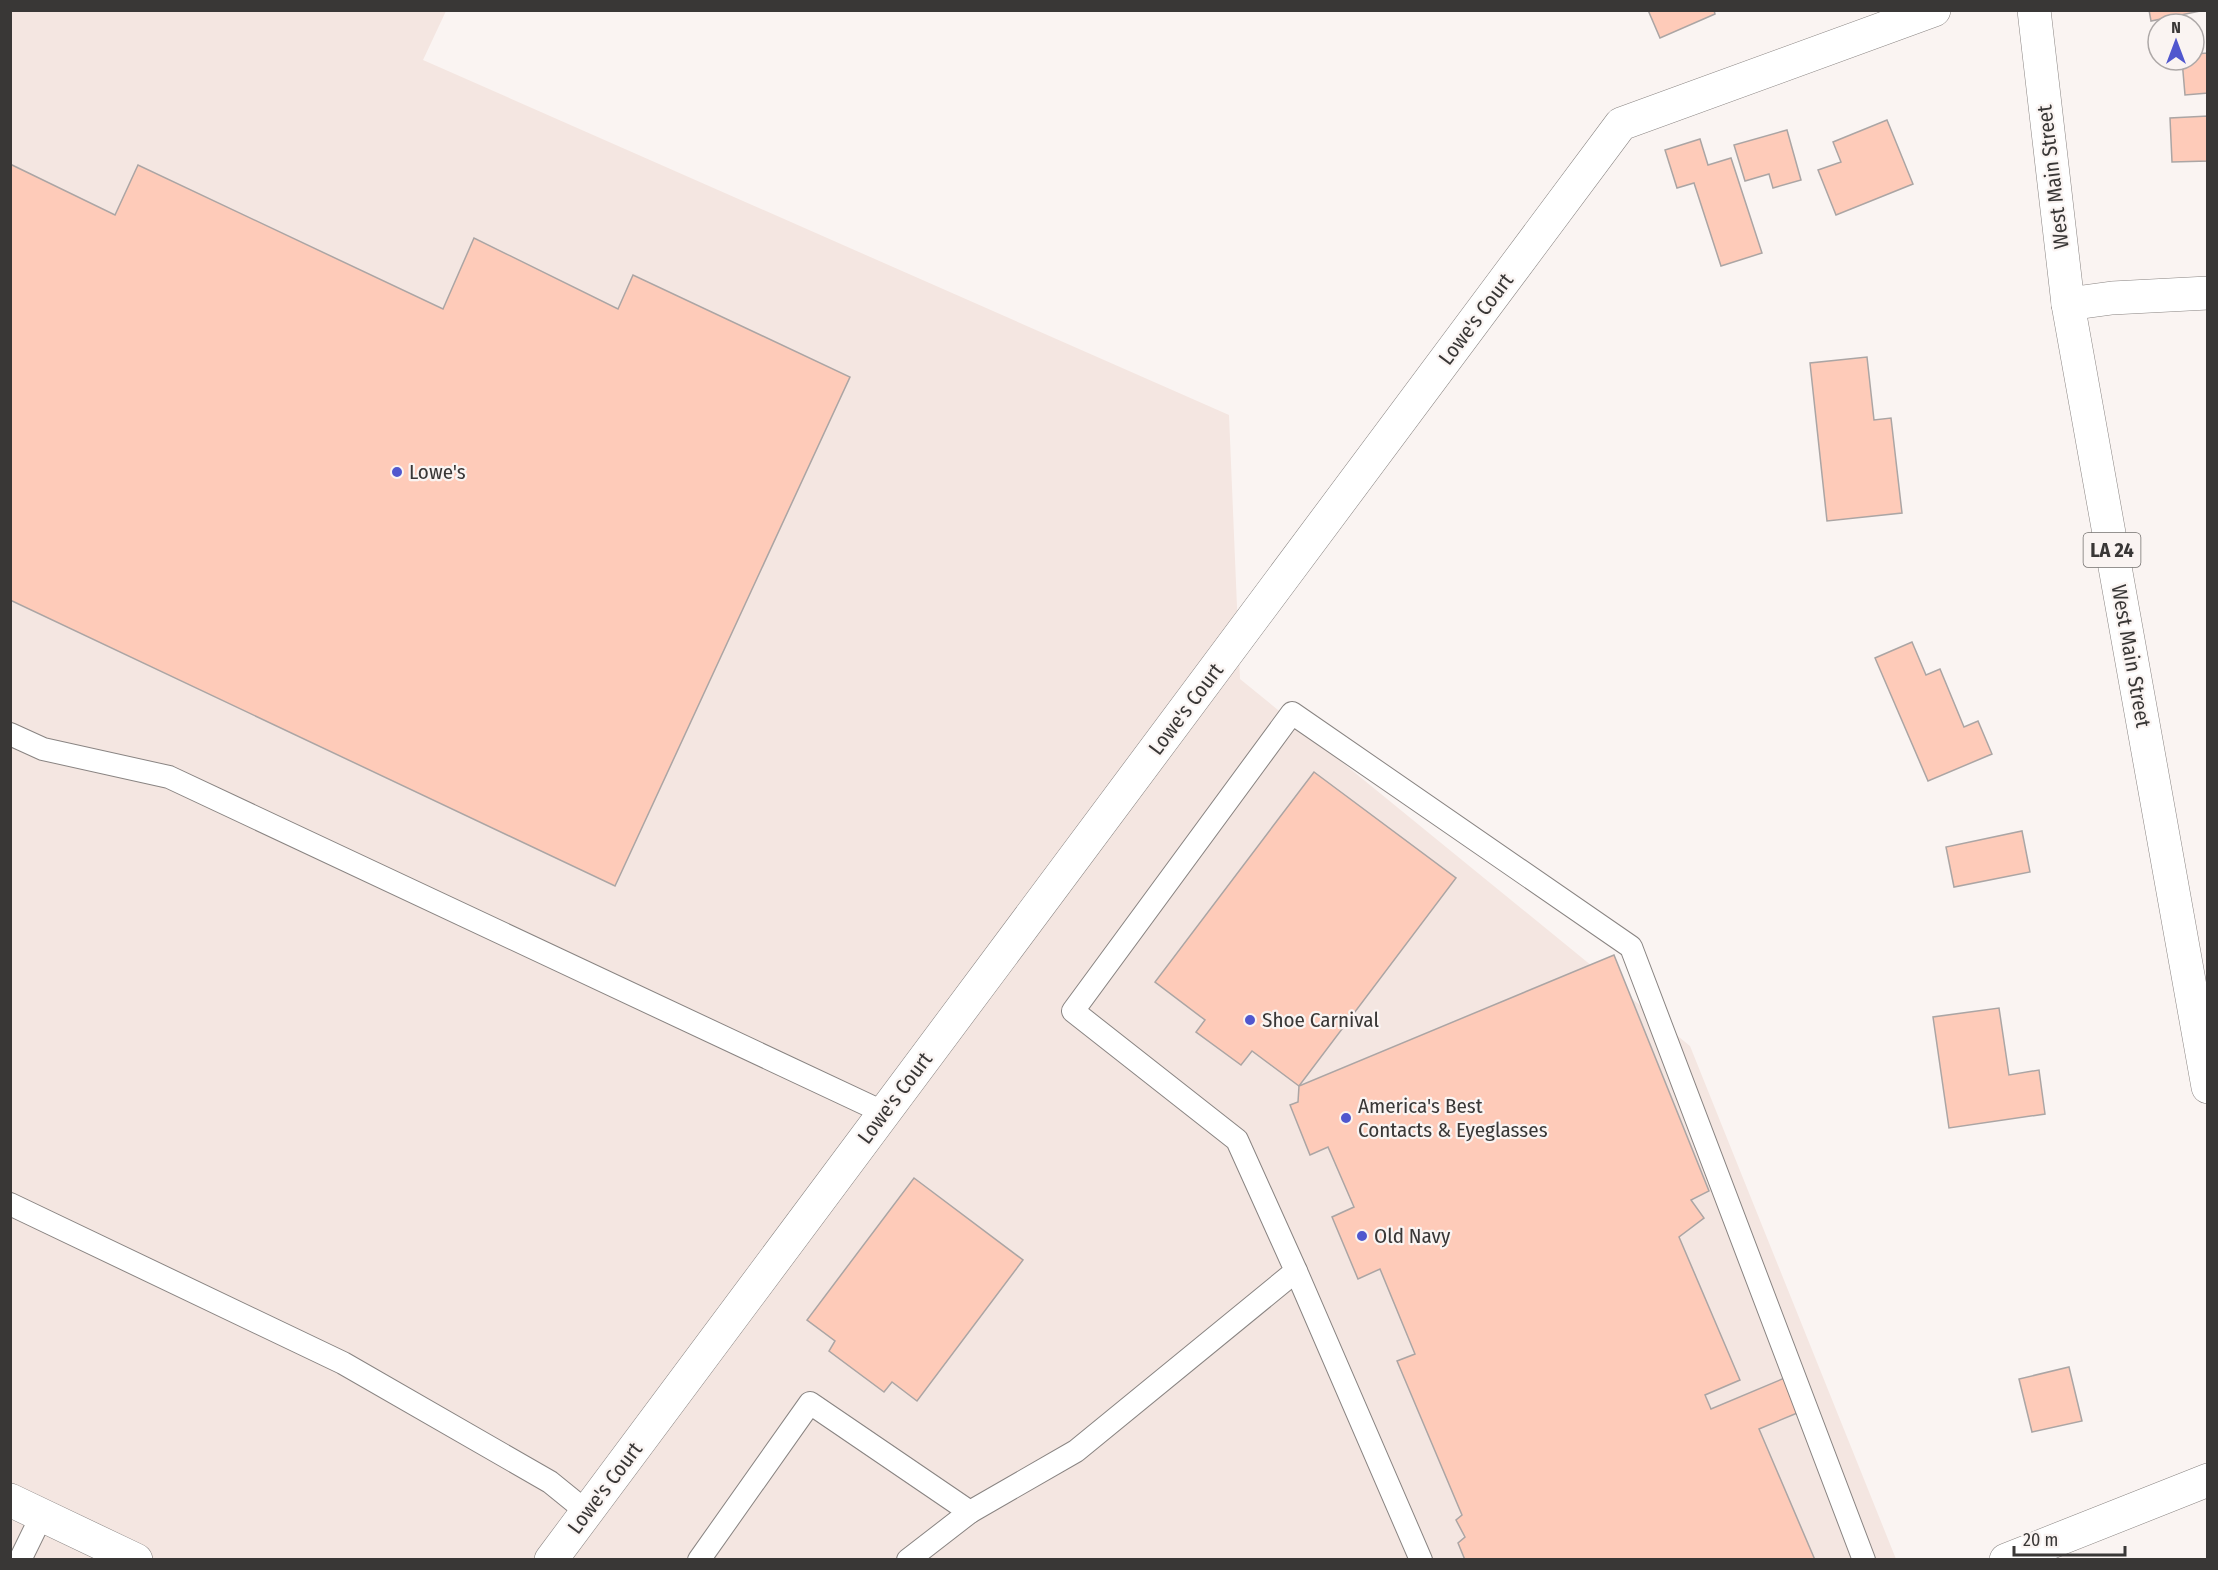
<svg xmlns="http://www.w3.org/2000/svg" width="2218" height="1570" font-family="'Fira Sans Condensed',sans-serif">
	<rect width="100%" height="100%" fill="#faf4f2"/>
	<polygon fill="#f4e6e1" points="11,10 446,11 423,60 1229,415 1240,679 1690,1046 1896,1559 11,1560"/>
	<g fill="#fecbb9" stroke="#aba5a4" stroke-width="1.5">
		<polygon points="1648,10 1714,10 1715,14 1660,38"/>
		<polygon points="2149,10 2205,10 2151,21"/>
		<polygon points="2208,53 2208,93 2185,95 2182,60 2194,60 2194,54"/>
		<polygon points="2208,116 2208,161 2172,162 2170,118"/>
		<polygon points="1887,120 1913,184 1836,215 1818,170 1841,162 1833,142"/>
		<polygon points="1787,130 1801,180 1773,188 1769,174 1745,181 1734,145"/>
		<polygon points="1700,139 1708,165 1731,158 1762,253 1721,266 1694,183 1677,188 1665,150"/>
		<polygon points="10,164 115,215 138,165 443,309 474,238 618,309 633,275 850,377 615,886 10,600"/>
		<polygon points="1867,357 1874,420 1891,418 1902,513 1827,521 1810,363"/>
		<polygon points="1912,642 1926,675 1940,669 1964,727 1978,721 1992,754 1928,781 1875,658"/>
		<polygon points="1314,772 1456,878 1299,1086 1252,1051 1241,1065 1196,1032 1205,1020 1155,982"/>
		<polygon points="2022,831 2030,872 1954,887 1946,847"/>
		<polygon points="1614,955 1709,1191 1691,1200 1704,1218 1679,1237 1740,1380 1705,1395 1711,1409 1787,1377 1802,1411 1759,1429 1815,1560 1465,1560 1458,1543 1465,1537 1456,1520 1462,1515 1397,1361 1415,1354 1380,1269 1358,1279 1332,1217 1354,1207 1328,1147 1310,1155 1290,1105 1298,1102 1299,1086"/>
		<polygon points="1999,1008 2009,1075 2039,1070 2045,1114 1949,1128 1933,1017"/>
		<polygon points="914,1178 1023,1260 917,1401 892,1382 884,1392 829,1351 835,1341 807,1320"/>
		<polygon points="2069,1367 2082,1421 2032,1432 2019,1379"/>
	</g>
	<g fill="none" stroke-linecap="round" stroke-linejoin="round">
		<g stroke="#898482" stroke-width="24">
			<g id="service">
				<polyline points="10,734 43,749 169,777 885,1113"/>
				<polyline points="10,1204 343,1363 550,1482 587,1512"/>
				<polyline points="1296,1271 1421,1560"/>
				<polyline points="970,1512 1076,1451 1296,1271 1237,1140 1073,1011 1292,713 1631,947 1864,1560"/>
				<polyline points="20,1560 42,1515"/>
				<polyline points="699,1560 810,1403 970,1512 908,1560"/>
			</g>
		</g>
		<g stroke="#898482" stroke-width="34">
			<g id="minor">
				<polyline points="2068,304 2112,298 2208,293"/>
				<polyline points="551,1560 1621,124 1934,10"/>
				<polyline points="2006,1560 2208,1480"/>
			</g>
		</g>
		<g stroke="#898482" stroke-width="34">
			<polyline id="secondary" points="10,1500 136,1560"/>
		</g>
		<g stroke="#898482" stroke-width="34">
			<polyline id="primary" points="2034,10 2068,304 2208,1087"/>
		</g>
		<use href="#service" stroke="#fff" stroke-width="22"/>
		<use href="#minor" stroke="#fff" stroke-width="33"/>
		<use href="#secondary" stroke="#fff" stroke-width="33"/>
		<use href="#primary" stroke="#fff" stroke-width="33"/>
	</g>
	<g fill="#5057ce" stroke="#faf4f2" stroke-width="2">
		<circle cx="397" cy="472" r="6"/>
		<circle cx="1250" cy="1020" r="6"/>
		<circle cx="1346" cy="1118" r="6"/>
		<circle cx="1362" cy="1236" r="6"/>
	</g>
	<g text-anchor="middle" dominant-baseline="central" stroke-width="4.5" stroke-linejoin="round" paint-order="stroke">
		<rect fill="#faf4f2" stroke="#73706e" stroke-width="1.5" x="2083.5" y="533" width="57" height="34" rx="4.5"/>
		<g font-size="20" font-weight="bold" fill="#393736">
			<text x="2112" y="550">LA 24</text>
		</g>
		<g font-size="21" fill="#393736" stroke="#faf4f2">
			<text transform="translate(2053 177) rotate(-97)">West Main Street</text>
			<text transform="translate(1476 319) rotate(-53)">Lowe's Court</text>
			<text transform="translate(2131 656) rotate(80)">West Main Street</text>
			<text transform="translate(1186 709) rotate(-53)">Lowe's Court</text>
			<text transform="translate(895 1098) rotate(-53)">Lowe's Court</text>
			<text transform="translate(605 1488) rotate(-53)">Lowe's Court</text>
		</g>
		<g font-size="21" fill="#393736" stroke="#faf4f2" text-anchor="start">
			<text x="409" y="472">Lowe's</text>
			<text x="1262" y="1020">Shoe Carnival</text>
			<text x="1358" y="1106">America's Best<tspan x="1358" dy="24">Contacts &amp; Eyeglasses</tspan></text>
			<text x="1374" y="1236">Old Navy</text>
		</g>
	</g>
	<rect width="2218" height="1570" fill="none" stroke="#393736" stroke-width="24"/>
	<g transform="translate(2176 42)"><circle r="28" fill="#faf4f2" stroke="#ada8a7" stroke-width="1.5"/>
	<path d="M0-4.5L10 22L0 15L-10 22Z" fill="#5057ce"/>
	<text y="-9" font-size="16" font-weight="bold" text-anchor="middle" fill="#393736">N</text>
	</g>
	<path d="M2014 1546v9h111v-9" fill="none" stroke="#393736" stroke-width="3"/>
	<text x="2023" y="1546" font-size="18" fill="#393736" stroke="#faf4f2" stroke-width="4.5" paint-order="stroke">20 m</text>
</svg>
